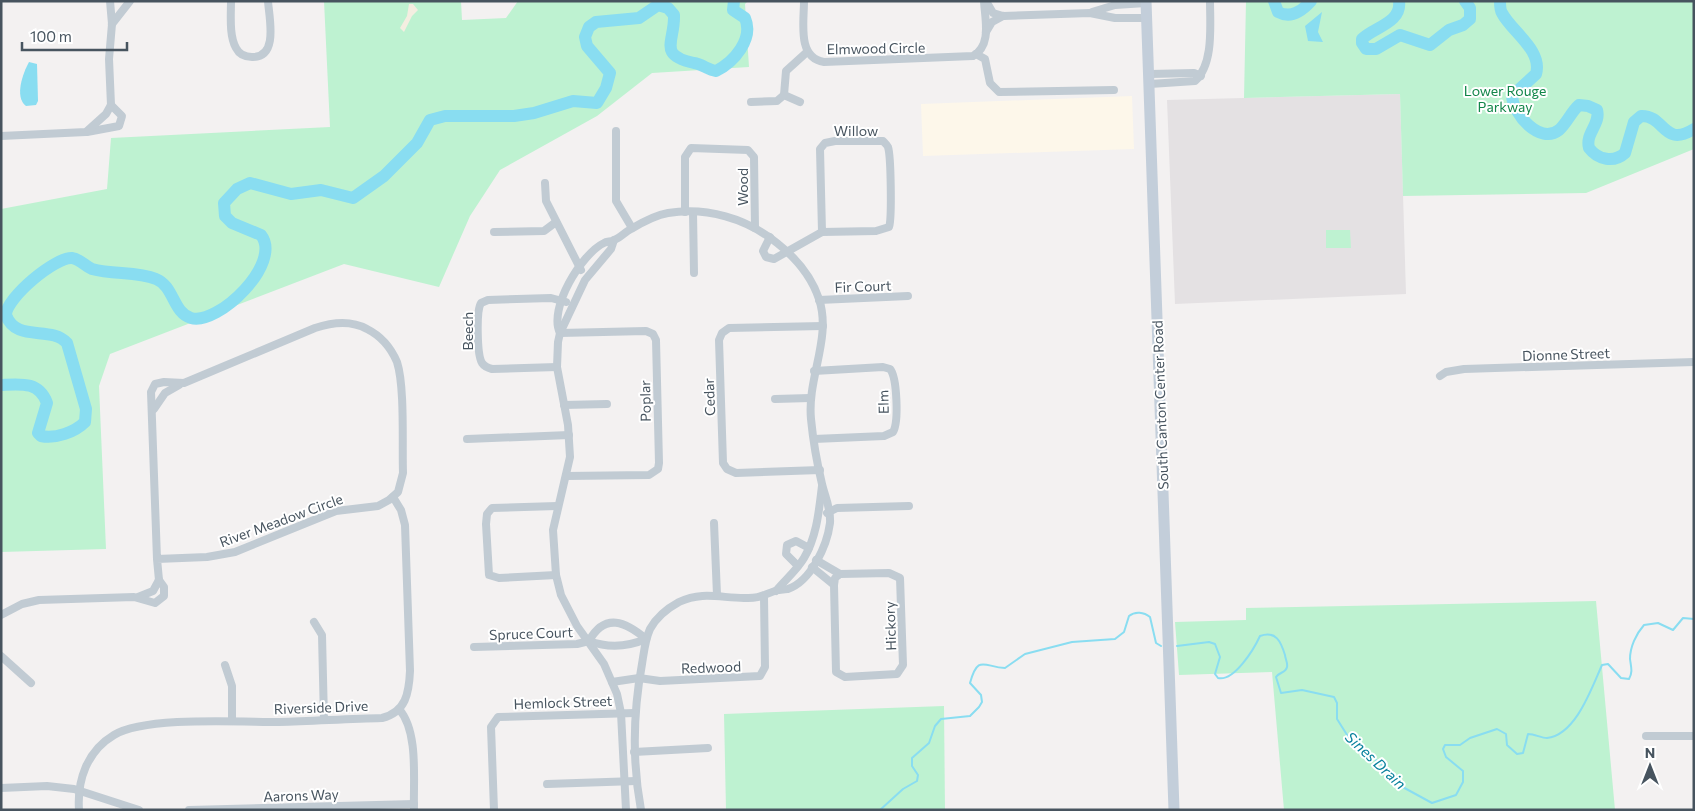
<svg xmlns="http://www.w3.org/2000/svg" width="1695" height="811" font-family="Commissioner,sans-serif">
	<rect width="100%" height="100%" fill="#f3f1f1"/>
	<polygon fill="#fdf7ea" points="1132,96 1134,149 923,156 921,104"/>
	<polygon fill="#e4e1e3" points="1400,94 1406,294 1175,304 1167,100"/>
	<g fill="#bef2d1">
		<polygon points="324,1 461,1 462,20 506,18 518,1 748,1 745,4 749,67 652,73 597,116 500,170 470,216 439,287 344,264 110,354 99,386 106,549 1,552 1,209 107,189 111,138 330,127"/>
		<polygon points="1246,1 1694,1 1694,149 1586,193 1403,196 1400,94 1244,98"/>
		<polygon points="1326,230 1350,230 1351,248 1326,248"/>
		<polygon points="1596,601 1615,810 1284,810 1272,672 1179,675 1175,622 1246,620 1246,608"/>
		<polygon points="944,706 945,810 726,810 724,714"/>
	</g>
	<polygon fill="#f4eee1" points="409,4 413,4 418,10 412,16 404,32 400,28 407,16"/>
	<g fill="#89ddf1">
		<polygon points="1322,12 1318,32 1323,42 1308,41 1305,26"/>
		<path d="M 29,62 L 37,64 L 38,101 L 36,105 L 26,106 C 14,97 23,73 29,62 Z"/>
	</g>
	<g fill="none" stroke-linecap="round" stroke-linejoin="round">
		<g stroke="#89ddf1" stroke-width="2">
			<path d="M 1177,646 L 1209,642 L 1215,644 L 1220,657 L 1215,674 L 1218,678 C 1234,682 1254,649 1260,636 C 1276,630 1281,642 1285,655 C 1285,658 1288,663 1287,667 C 1286,673 1279,672 1276,677 L 1281,693 L 1302,690 L 1334,697 L 1337,703 L 1337,719 L 1349,738 L 1388,770 L 1399,785 L 1432,803 L 1456,795 L 1463,782 L 1463,771 L 1446,757 L 1443,749 L 1445,745 L 1460,745 L 1470,738 L 1497,729 L 1506,734 L 1507,745 L 1517,754 L 1523,753 L 1528,734 C 1535,734 1541,738 1547,738 C 1576,735 1592,687 1602,665 L 1608,664 L 1621,678 L 1629,679 C 1633,672 1631,667 1630,659 C 1630,647 1636,634 1644,625 L 1658,623 L 1673,630 L 1683,618 L 1694,619"/>
			<path d="M 880,810 L 903,789 L 917,781 L 918,775 L 912,766 L 912,758 L 929,743 L 935,726 L 941,719 L 970,716 L 979,707 L 982,702 L 981,695 L 970,683 C 978,654 984,667 1005,668 L 1025,654 L 1072,642 L 1115,639 L 1124,632 L 1129,616 C 1135,611 1144,612 1150,617 L 1156,643 L 1161,646"/>
		</g>
		<g stroke="#89ddf1" stroke-width="12">
			<path d="M 1274,1 L 1278,12 C 1291,19 1302,11 1311,1"/>
			<path d="M 1399,1 C 1402,23 1374,27 1362,39 L 1362,43 L 1366,49 L 1376,49 L 1400,35 L 1430,45 L 1449,30 L 1463,25 L 1470,19 L 1470,8 L 1465,1"/>
			<path d="M 1500,1 C 1500,5 1500,10 1502,13 C 1511,31 1543,50 1536,74 L 1512,96 C 1513,114 1540,145 1559,130 C 1567,123 1571,112 1579,105 L 1588,106 L 1597,110 C 1601,124 1585,133 1589,148 C 1598,160 1614,163 1625,153 L 1634,122 L 1641,116 C 1665,115 1663,148 1694,129"/>
			<path d="M 1,385 C 20,384 39,381 47,403 L 38,433 L 41,436 C 56,439 75,432 85,422 L 86,409 L 67,343 C 51,325 16,343 6,315 C 6,298 55,257 72,258 C 80,259 85,266 92,269 C 113,275 137,271 156,279 C 174,286 173,313 191,318 C 218,326 283,263 261,235 L 232,223 L 225,216 L 224,203 L 237,189 L 250,183 L 291,194 L 321,190 L 353,198 L 384,176 L 417,143 L 430,120 L 445,116 L 514,116 L 534,113 L 573,101 L 597,103 L 606,88 L 610,73 L 587,46 L 585,37 L 589,27 L 596,22 L 639,18 L 658,5 L 668,8 L 674,15 C 675,42 657,55 694,63 C 702,64 708,70 716,71 C 734,62 754,39 745,18 L 733,10 L 734,1"/>
		</g>
		<g stroke="#c1cbd3" stroke-width="8">
			<path d="M 231,1 C 231,15 229,36 236,48 C 239,54 245,57 252,57 C 279,58 269,17 268,1"/>
			<path d="M 804,1 C 804,22 797,58 824,62 L 973,56 C 992,45 985,20 984,1"/>
			<polyline points="986,1 993,13 1003,16 1090,13 1115,18 1147,18"/>
			<polyline points="1092,12 1115,5 1146,3"/>
			<polyline points="112,24 130,1"/>
			<polyline points="986,32 992,22 1003,16"/>
			<polyline points="976,54 985,59 990,83 999,92 1114,90"/>
			<polyline points="1150,74 1194,73 1201,76"/>
			<path d="M 1150,84 L 1195,81 C 1214,64 1210,25 1210,1"/>
			<polyline points="784,95 786,71 807,52"/>
			<polyline points="784,95 800,102"/>
			<polyline points="751,102 777,101 784,95"/>
			<polyline points="616,131 616,201 632,228"/>
			<polyline points="87,132 119,126 122,116 111,105"/>
			<polyline points="1,136 86,132 106,114 111,105 109,59 112,24 110,1"/>
			<polyline points="545,183 546,201 581,270"/>
			<polyline points="685,212 685,157 691,148 748,150 754,157 755,228"/>
			<polyline points="693,212 694,273"/>
			<polyline points="494,232 544,231 556,222"/>
			<path d="M 770,237 L 763,251 L 766,257 L 774,259 L 822,232 L 876,231 L 889,227 C 892,220 891,156 888,147 C 887,145 885,143 883,141 L 835,141 L 825,143 L 820,149 L 822,232"/>
			<polyline points="614,240 611,249 585,280 560,333 558,342 557,367 568,425 570,457 553,530 556,575 561,595 577,626 604,664 617,694 621,713 626,810"/>
			<polyline points="819,300 908,296"/>
			<path d="M 560,333 C 548,309 581,254 604,243 C 607,241 611,242 614,240 C 620,238 625,232 631,229 C 641,223 656,215 668,213 C 707,207 746,218 777,243 C 796,258 811,275 819,299 C 832,338 807,378 811,419 C 813,440 817,463 822,484 C 825,497 831,508 830,523 C 827,546 811,581 788,589 C 787,589 779,590 778,590 C 764,594 761,599 744,598 C 721,598 702,591 679,602 C 668,608 656,618 650,629 C 645,640 644,652 642,664 C 633,713 632,761 641,810"/>
			<polyline points="560,333 646,331 653,334 656,340 659,463 658,469 649,475 566,476"/>
			<path d="M 557,367 L 492,369 C 488,368 484,366 482,363 C 477,355 476,311 481,303 L 488,300 L 551,298 L 566,302"/>
			<polyline points="1440,376 1446,372 1464,369 1694,362"/>
			<polyline points="775,399 810,398"/>
			<polyline points="564,405 607,404"/>
			<polyline points="154,409 165,393 179,385"/>
			<polyline points="467,439 569,435"/>
			<path d="M 814,439 L 884,436 L 893,432 C 899,422 897,377 890,369 L 883,367 L 814,371"/>
			<polyline points="820,470 736,473 727,469 723,463 719,340 722,333 729,328 823,326"/>
			<polyline points="827,513 837,508 909,506"/>
			<polyline points="714,523 717,595"/>
			<polyline points="816,560 840,574"/>
			<polyline points="798,566 786,554 787,545 796,541 809,548"/>
			<polyline points="812,567 834,585 836,672 845,677 897,674 903,665 900,578 889,573 840,574 835,578 834,585"/>
			<polyline points="556,575 499,578 489,575 486,524 487,514 492,508 557,506"/>
			<path d="M 776,591 C 785,580 797,570 804,558 C 817,536 819,510 822,486"/>
			<path d="M 138,597 L 153,591 L 159,580 L 157,559 L 151,392 L 155,384 L 164,382 L 184,383 L 315,328 C 333,322 351,320 367,329 C 381,336 391,348 397,362 C 405,387 402,444 403,473 L 398,492 L 389,500 L 378,506 L 336,511 L 235,552 L 207,557 L 157,559"/>
			<polyline points="1,615 22,604 39,600 134,597 155,603 164,596 164,587 159,580"/>
			<polyline points="314,622 322,635 324,720"/>
			<path d="M 589,641 C 605,612 626,622 646,639"/>
			<path d="M 589,641 C 608,648 627,647 646,639"/>
			<polyline points="474,647 577,644 589,641"/>
			<polyline points="1,656 31,683"/>
			<polyline points="225,665 232,686 232,721"/>
			<polyline points="612,682 639,678 660,681 760,676 765,667 764,597"/>
			<path d="M 399,709 C 419,732 413,780 414,810"/>
			<polyline points="1646,736 1694,736"/>
			<polyline points="634,752 708,748"/>
			<polyline points="547,784 636,781"/>
			<polyline points="1,788 47,786 74,789 139,810"/>
			<path d="M 79,810 C 77,780 87,751 114,735 C 145,716 240,722 279,722 C 313,721 347,719 382,718 C 406,712 409,693 410,671 L 405,525 L 401,510 L 393,497"/>
			<polyline points="189,810 414,804"/>
			<polyline points="494,810 491,727 498,717 635,713"/>
		</g>
		<polyline stroke="#c3ceda" stroke-width="11" points="1146,1 1174,810"/>
	</g>
	<g text-anchor="middle" dominant-baseline="central" stroke-width="4" stroke-linejoin="round" paint-order="stroke">
		<g font-size="14" fill="#47545f" stroke="#fff">
			<text transform="translate(876 48) rotate(-1)">Elmwood Circle</text>
			<text x="856" y="130">Willow</text>
			<text transform="translate(742 187) rotate(-90)">Wood</text>
			<text transform="translate(863 286) rotate(-2)">Fir Court</text>
			<text transform="translate(467 331) rotate(-90)">Beech</text>
			<text transform="translate(1566 354) rotate(-2)">Dionne Street</text>
			<text transform="translate(709 397) rotate(-92)">Cedar</text>
			<text transform="translate(645 401) rotate(-91)">Poplar</text>
			<text transform="translate(883 402) rotate(-91)">Elm</text>
			<text transform="translate(1160 405) rotate(-92)">South Canton Center Road</text>
			<text transform="translate(281 520) rotate(-20)">River Meadow Circle</text>
			<text transform="translate(890 626) rotate(-92)">Hickory</text>
			<text transform="translate(531 633) rotate(-2)">Spruce Court</text>
			<text transform="translate(711 667) rotate(-2)">Redwood</text>
			<text transform="translate(563 702) rotate(-2)">Hemlock Street</text>
			<text transform="translate(321 707) rotate(-2)">Riverside Drive</text>
			<text transform="translate(301 795) rotate(-2)">Aarons Way</text>
		</g>
		<g font-size="14" fill="#12864a" stroke="#fff">
			<text x="1505" y="90">Lower Rouge<tspan x="1505" dy="16">Parkway</tspan></text>
		</g>
		<g font-size="15" font-style="italic" fill="#07809c" stroke="#fff">
			<text transform="translate(1376 760) rotate(43)">Sines Drain</text>
		</g>
	</g>
	<rect width="1695" height="811" fill="none" stroke="#47545f" stroke-width="5"/>
	<g transform="translate(1650 766)" stroke="#ffffff" stroke-width="4" paint-order="stroke">
	<path d="M0-4L9 19L0 12L-9 19Z" fill="#47545f"/>
	<text y="-8" font-size="14" font-weight="bold" text-anchor="middle" fill="#47545f">N</text>
	</g>
	<path d="M22 42v8h105v-8" fill="none" stroke="#47545f" stroke-width="2.5"/>
	<text x="30" y="42" font-size="15" fill="#47545f" stroke="#ffffff" stroke-width="4" paint-order="stroke">100 m</text>
</svg>
